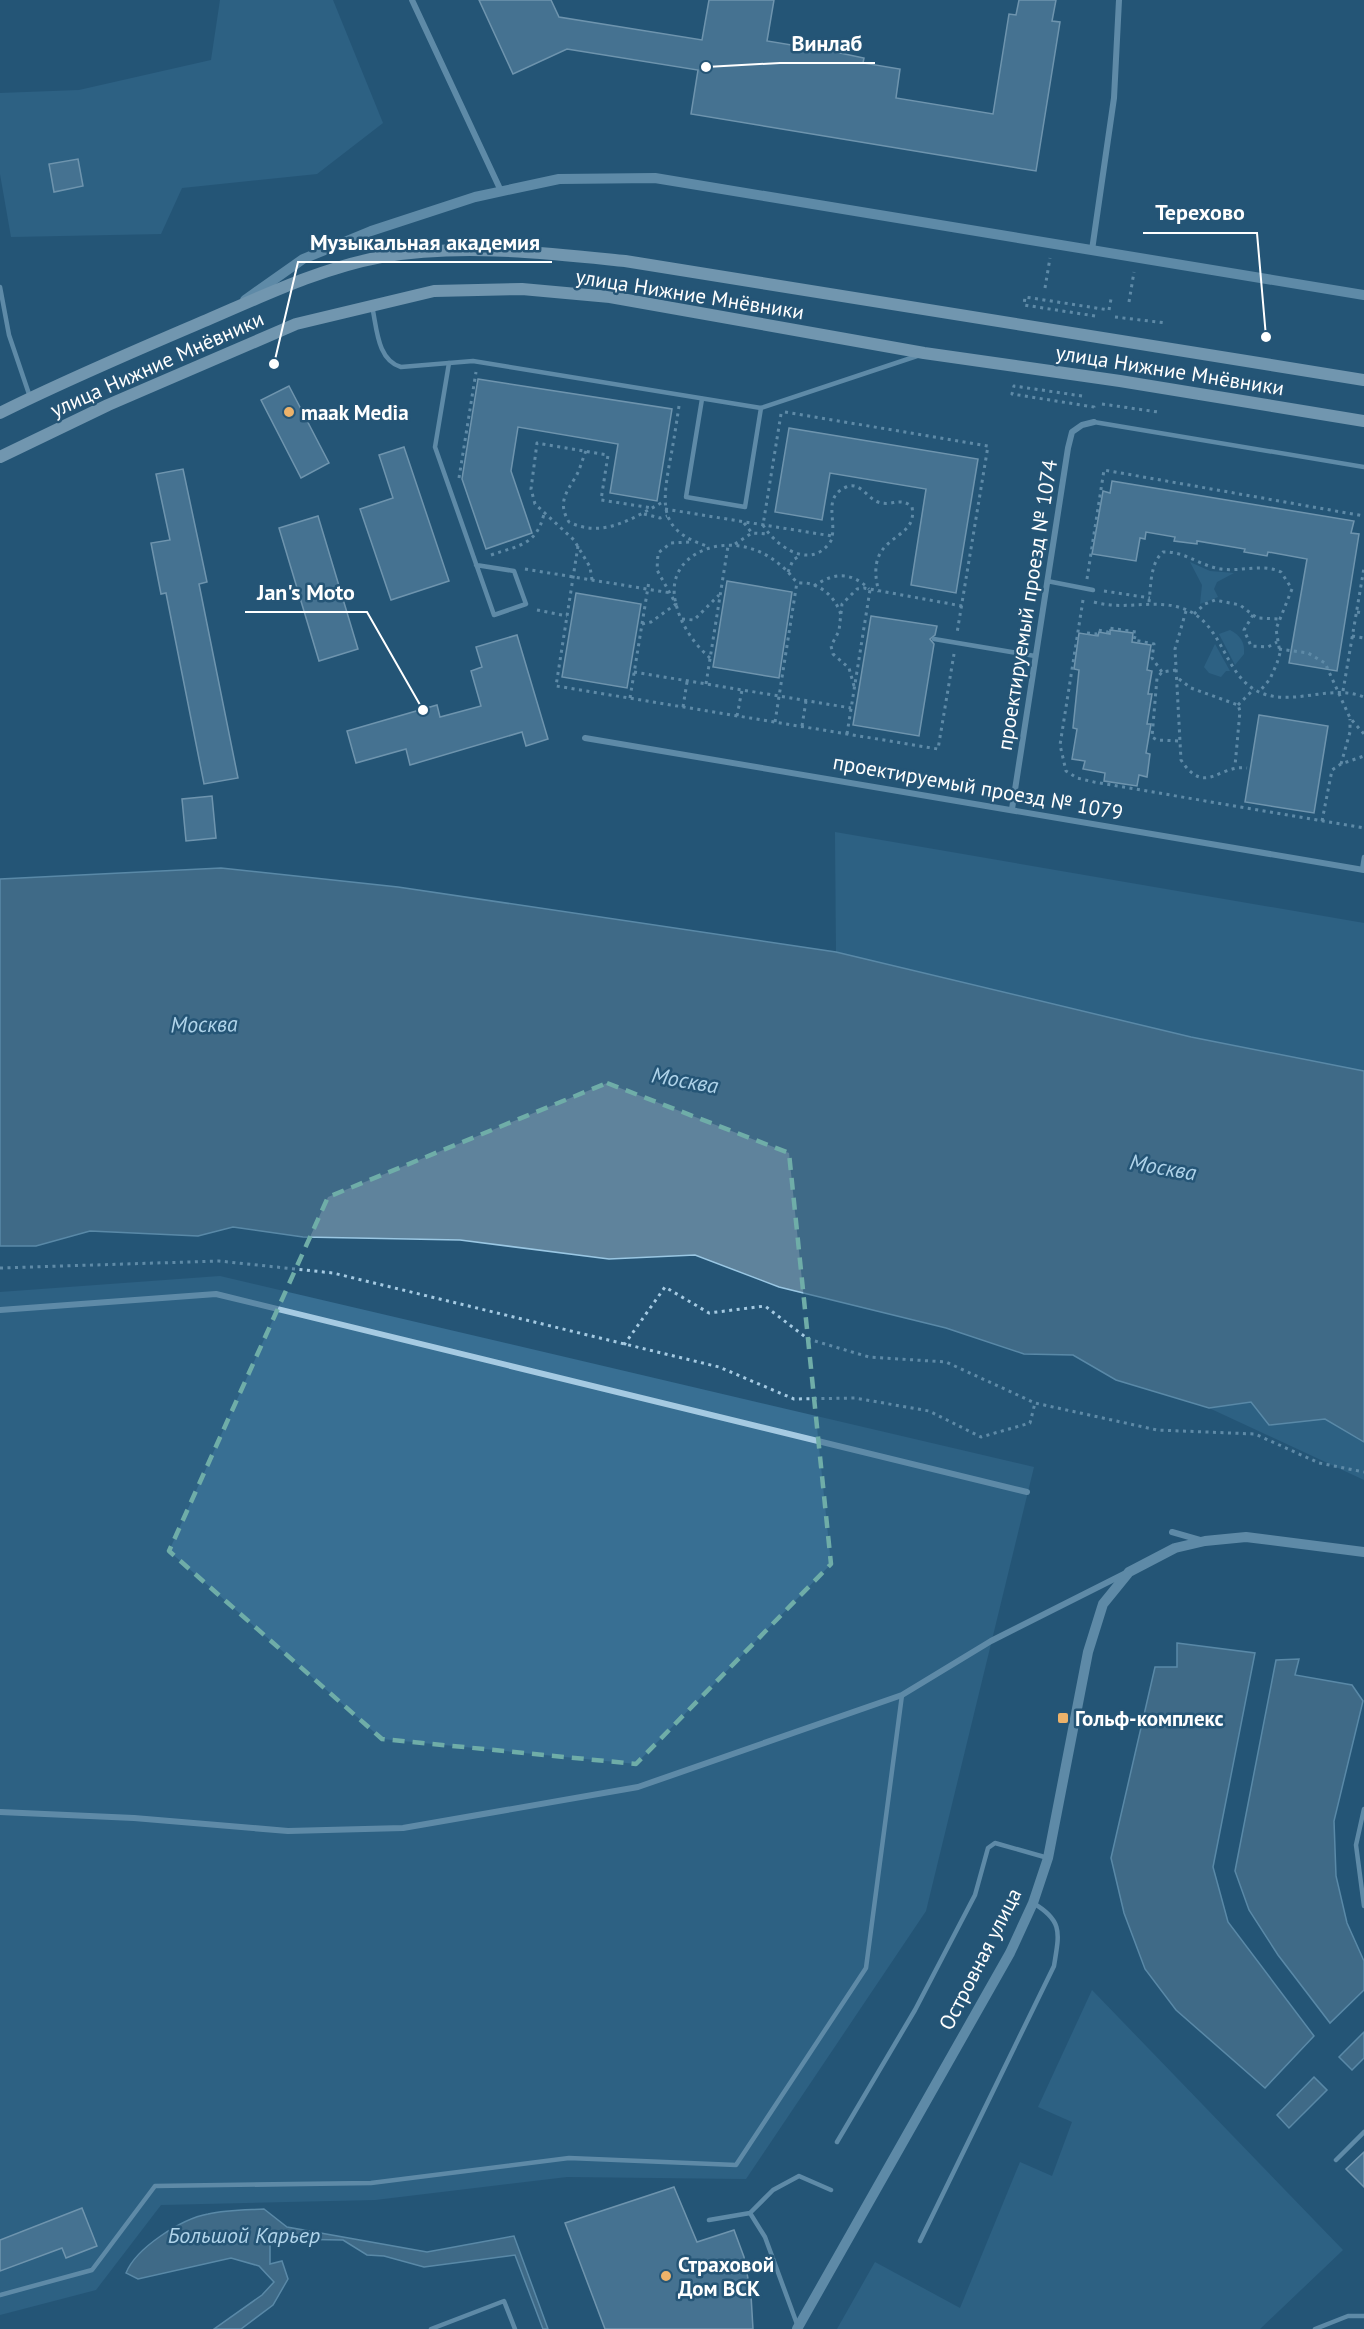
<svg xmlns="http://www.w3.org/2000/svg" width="1364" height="2329" font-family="'PT Sans',sans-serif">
	<rect width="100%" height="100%" fill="#255576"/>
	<g fill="#386f93">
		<polygon points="220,0 333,0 383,123 317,174 182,188 161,234 11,237 0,174 0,93 79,90 211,60"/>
		<polygon points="1190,562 1210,571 1234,573 1217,582 1214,589 1218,597 1200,604 1202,585"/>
		<path d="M 1230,630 C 1240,635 1245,642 1244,654 L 1235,665 L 1219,634 Z"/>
		<polygon points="1215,644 1230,671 1226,671 1221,677 1209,673 1204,667"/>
		<polygon points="835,832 1364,923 1364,1071 1191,1037 836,952"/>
		<polygon points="220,1276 1034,1467 926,1911 746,2179 567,2177 375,2200 161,2205 96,2290 0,2315 0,1292"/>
		<polygon points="1251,1402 1270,1425 1325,1419 1364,1442 1364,1480 1209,1408"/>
		<polygon points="1092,1990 1343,2250 1260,2329 837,2329 875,2262 960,2308 1020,2162 1052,2176 1072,2122 1038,2107"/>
	</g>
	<g fill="#5f839c" stroke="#9ac7e3" stroke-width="1.5">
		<polygon points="221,868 398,887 836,952 1191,1037 1364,1071 1364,1442 1325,1419 1269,1425 1251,1402 1209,1408 1116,1380 1073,1355 1024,1354 946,1328 779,1287 695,1255 609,1259 460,1240 303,1237 233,1227 198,1236 90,1231 36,1246 0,1246 0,879"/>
		<polygon points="1177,1643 1255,1653 1213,1867 1228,1922 1314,2036 1265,2088 1176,2010 1145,1969 1124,1913 1111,1858 1155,1667 1177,1667"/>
		<polygon points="1299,1659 1295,1675 1352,1685 1363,1701 1334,1821 1336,1876 1347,1923 1364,1961 1364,1990 1330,2023 1278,1955 1249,1910 1235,1871 1276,1660"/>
		<polygon points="1364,2032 1364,2058 1352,2070 1339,2057"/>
		<polygon points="1314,2077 1327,2090 1289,2128 1277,2115"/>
		<path d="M 264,2209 L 287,2227 L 427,2252 L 514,2236 L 548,2329 L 543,2329 L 515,2255 L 424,2267 L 384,2256 L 367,2255 L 343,2240 L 285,2239 L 270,2236 L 270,2264 L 282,2261 L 288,2279 L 273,2305 L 241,2329 L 214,2329 L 262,2295 L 274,2282 L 259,2266 L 231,2258 L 138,2279 L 126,2273 C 136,2248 181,2219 208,2214 C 226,2210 246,2210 264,2209 Z"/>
	</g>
	<g fill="#6e96b1" stroke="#c8e1f2" stroke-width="1.5">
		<polygon points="479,0 551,0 559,17 702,40 709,0 774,0 767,41 840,53 864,58 863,63 900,69 896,98 993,114 1009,14 1016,15 1019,0 1056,0 1052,21 1060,22 1036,171 691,114 698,70 567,49 513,74"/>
		<polygon points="78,159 83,186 54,192 49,164"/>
		<polygon points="478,379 672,409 657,501 610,493 618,444 518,427 511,471 532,533 486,549 462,479"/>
		<polygon points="289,386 329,463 301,478 261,400"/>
		<polygon points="789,428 978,459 956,593 911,585 926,489 830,473 822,520 775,512"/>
		<polygon points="404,447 449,581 391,600 360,509 393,498 379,455"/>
		<polygon points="183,469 207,582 199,584 238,778 204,784 166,593 161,594 151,543 170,540 156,474"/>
		<polygon points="1112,481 1354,521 1351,533 1359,534 1337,671 1289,663 1307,559 1268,552 1267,556 1244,552 1245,549 1197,541 1197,544 1174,541 1175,537 1146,532 1145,539 1140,538 1136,561 1092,554 1103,491 1110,493"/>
		<polygon points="318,516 358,649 319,661 279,528"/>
		<polygon points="727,581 792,592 779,678 713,667"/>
		<polygon points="576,593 641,604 627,688 562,677"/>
		<polygon points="871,616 937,626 935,635 930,639 934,644 919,736 853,725"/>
		<polygon points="1110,630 1133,633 1132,642 1151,645 1147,670 1152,671 1148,694 1152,694 1147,724 1151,724 1146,753 1150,754 1147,777 1139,775 1137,786 1104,781 1105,773 1083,769 1085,761 1072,759 1077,729 1073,728 1079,670 1074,669 1079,633 1098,636 1099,632 1110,634"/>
		<polygon points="517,635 548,739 526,746 522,732 410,765 406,749 356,763 347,731 437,705 440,717 481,706 471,671 482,667 476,647"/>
		<polygon points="1259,715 1328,726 1314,813 1245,802"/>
		<polygon points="212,796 216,838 186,841 182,799"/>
		<polygon points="1364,2152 1364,2187 1346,2169"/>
		<polygon points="674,2187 697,2242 734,2230 744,2257 751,2295 753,2329 605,2329 565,2223"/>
		<polygon points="82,2208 97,2246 66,2258 62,2248 0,2271 0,2240"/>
	</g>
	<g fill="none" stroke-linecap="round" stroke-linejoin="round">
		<g stroke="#a5cae2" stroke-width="3" stroke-dasharray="3 4.5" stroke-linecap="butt">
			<polyline points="1045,288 1050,258"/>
			<polyline points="1129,302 1134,272"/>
			<polyline points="1095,316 1024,305 1025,297 1109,310 1111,299"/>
			<polyline points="1115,317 1166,323"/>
			<polyline points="1082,396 1014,386 1012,394 1094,407 1094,411"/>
			<polyline points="1102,404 1158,412"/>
			<path d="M 679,406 C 676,426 673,446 669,466 C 662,507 660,531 707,546"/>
			<polyline points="785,412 988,446 957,633"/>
			<path d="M 781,414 L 763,525 C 774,544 805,567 825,548 C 828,545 832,541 832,537 C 836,519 823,497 846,487 C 860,481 867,498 878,502 C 892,507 900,496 912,507 C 919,544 862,531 879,592"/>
			<path d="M 586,451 C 582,460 580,470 575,478 C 565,494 558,504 569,522 C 603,539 633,518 663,502"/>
			<polyline points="459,478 476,372"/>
			<polyline points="665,509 832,536"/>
			<polyline points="644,514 660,518 667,516"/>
			<polyline points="744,523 752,533"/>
			<polyline points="735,544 752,533 768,534"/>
			<polyline points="578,546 556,686 938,749 954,654"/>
			<path d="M 491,555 C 519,545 536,546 544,514"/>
			<polyline points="525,569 671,593"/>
			<polyline points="788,572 793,560 801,555"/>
			<polyline points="1087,579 1104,470 1364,516"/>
			<polyline points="592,580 590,567 574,540 535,504 531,489 537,443 608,455 601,500 652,508"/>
			<path d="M 814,586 C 834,572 852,572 869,589"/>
			<polyline points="1104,591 1150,598"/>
			<polyline points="1083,600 1060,745 1066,771 1077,778 1094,782 1364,828"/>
			<path d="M 1094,602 C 1128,612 1160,595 1193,613 C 1226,633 1226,681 1264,694 C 1297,705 1331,684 1364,697"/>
			<path d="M 1149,602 C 1151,586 1150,563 1163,552 C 1185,551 1200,566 1221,569 C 1241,572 1262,563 1281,572 L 1292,589 L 1276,629 L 1280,653 L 1277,663 L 1270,679 L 1259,692"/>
			<polyline points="537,610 567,616"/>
			<path d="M 1186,611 L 1175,649 L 1181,760 C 1205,797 1219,764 1247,768"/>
			<polyline points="1357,612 1364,613"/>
			<polyline points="1194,614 1205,604 1215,600 1240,605 1257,618 1279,619"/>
			<polyline points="1253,615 1244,630 1251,646 1268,647 1277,642"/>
			<polyline points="682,619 694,620 719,595"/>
			<polyline points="642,624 651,622 676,604 657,570 658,553 671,543 691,542"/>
			<polyline points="1087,633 1097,634 1098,630 1108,632 1109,628 1136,632 1134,640 1154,644 1152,658 1162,672"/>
			<polyline points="1352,636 1364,638"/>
			<polyline points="1279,649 1308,653 1325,663 1350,718 1364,734"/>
			<path d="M 710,658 C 694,644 681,625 676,604 C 664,559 712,537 749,548 C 764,552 777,561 788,572 C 790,574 794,580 797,582 C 798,583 805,583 806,583 C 824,586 836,599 841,615"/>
			<polyline points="1176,670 1162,672 1157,678 1152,737 1157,740 1180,741"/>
			<polyline points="634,672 851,708"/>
			<polyline points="1179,679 1191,688 1238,705 1240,711 1235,766"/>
			<polyline points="706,684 728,546"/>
			<polyline points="854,686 849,668 833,654 831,646 839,631 842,604 857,589 864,588 962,606"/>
			<polyline points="1343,691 1364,568"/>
			<polyline points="630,698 649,581"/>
			<polyline points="1238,705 1254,689"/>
			<polyline points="683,707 687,682"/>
			<polyline points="737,716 742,690"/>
			<polyline points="775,722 797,582"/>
			<polyline points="802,726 806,701"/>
			<polyline points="847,734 870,590"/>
			<polyline points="1341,764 1350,732 1350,719"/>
			<polyline points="1322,821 1332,770 1341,764 1364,756"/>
			<polyline points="0,1268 219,1261 333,1273 719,1367 794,1399 855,1398 929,1411 981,1437 1030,1423 1035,1403"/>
			<polyline points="624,1345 665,1287 709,1313 765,1306 808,1339 869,1357 946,1362 1035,1403 1157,1430 1255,1434 1319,1463 1364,1472"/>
		</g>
		<g stroke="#a5cae2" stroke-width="4.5">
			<polyline points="0,287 9,335 30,397"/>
			<path d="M 372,306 C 377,328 377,360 401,367 L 473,361 L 761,408 L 917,356"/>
			<polyline points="449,363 435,447 494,615 526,604 514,571 476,565"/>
			<polyline points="702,399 686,497 745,507 761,408"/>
			<polyline points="1094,422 1364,467"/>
			<polyline points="1047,581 1093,590"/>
			<polyline points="934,639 1035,656"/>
			<polyline points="1362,870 1364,857"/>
			<polyline points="1364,1809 1356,1845 1364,1906"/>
			<polyline points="837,2142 915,2010 975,1895 988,1848 995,1843 1048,1858"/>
			<polyline points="1336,2160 1364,2132"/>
			<polyline points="750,2213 765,2237 797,2324"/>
			<polyline points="709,2220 750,2213 773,2190 799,2176 831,2190"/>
			<path d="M 920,2241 L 1054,1966 C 1059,1934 1064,1921 1033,1903"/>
			<polyline points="0,2295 92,2270 155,2186 371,2183 569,2158 736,2165 866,1968 902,1695"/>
			<polyline points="431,2329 504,2301 515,2329"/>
			<polyline points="1315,2329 1348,2316 1364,2316"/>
		</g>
		<g stroke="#a5cae2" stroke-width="6">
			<polyline points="412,0 501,191"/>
			<polyline points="1092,250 1114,98 1119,0"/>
			<polyline points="585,738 1364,870"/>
			<polyline points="1012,809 1068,448 1072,432 1082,425 1094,422"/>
			<polyline points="0,1310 216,1294 1027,1492"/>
			<polyline points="1172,1532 1200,1540"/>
			<polyline points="0,1812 134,1818 288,1831 403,1828 638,1787 902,1695 991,1641 1124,1574"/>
		</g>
		<g stroke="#a5cae2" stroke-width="10">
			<polyline points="245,300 303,259 371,231 475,197 559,179 655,178 1364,295"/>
			<polyline points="797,2329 1010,1953 1033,1903 1048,1858 1088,1652 1103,1604 1129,1572 1175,1548 1205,1541 1246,1537 1364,1552"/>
		</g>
		<g stroke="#cee4f3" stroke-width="12">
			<path d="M 0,413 C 68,379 137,350 207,320 C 263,296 321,268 381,257 C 461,243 545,253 625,261 L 1364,380"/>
			<polyline points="0,457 108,405 296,324 434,291 522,289 610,297 924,353 1120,381 1364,421"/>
		</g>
	</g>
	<path d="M0 0H1364V2329H0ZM 607,1083 L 789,1153 L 831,1564 L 636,1764 L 382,1739 L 169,1551 L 328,1197 Z" fill="#255576" fill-opacity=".55" fill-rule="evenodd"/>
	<path fill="none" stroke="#6fada8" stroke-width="4.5" stroke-dasharray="12 8" stroke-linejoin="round" d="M 607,1083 L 789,1153 L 831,1564 L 636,1764 L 382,1739 L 169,1551 L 328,1197 Z"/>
	<g fill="#ecb26a" stroke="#255576" stroke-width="2">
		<circle cx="289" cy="412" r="6"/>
		<rect x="1057" y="1712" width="12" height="12" rx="3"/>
		<circle cx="666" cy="2276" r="6"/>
	</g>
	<g text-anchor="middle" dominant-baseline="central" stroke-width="5" stroke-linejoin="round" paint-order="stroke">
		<g font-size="21" fill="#fff" stroke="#255576">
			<text transform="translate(690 294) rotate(9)">улица Нижние Мнёвники</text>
			<text transform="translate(157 364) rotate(-24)">улица Нижние Мнёвники</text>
			<text transform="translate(1170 370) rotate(9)">улица Нижние Мнёвники</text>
			<text transform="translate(1027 605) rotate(-81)">проектируемый проезд № 1074</text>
			<text transform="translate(978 787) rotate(10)">проектируемый проезд № 1079</text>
			<text transform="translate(980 1959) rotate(-63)">Островная улица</text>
		</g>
		<g font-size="21" font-weight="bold" fill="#fff" stroke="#255576" text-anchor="start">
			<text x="301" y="412">maak Media</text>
			<text x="1075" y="1718">Гольф-комплекс</text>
			<text x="678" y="2264">Страховой<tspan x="678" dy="24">Дом ВСК</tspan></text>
		</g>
		<g font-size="22" font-style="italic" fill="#b0d4ea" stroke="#255576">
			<text transform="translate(204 1024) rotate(-1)">Москва</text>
			<text transform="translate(685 1080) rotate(10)">Москва</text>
			<text transform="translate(1163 1167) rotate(10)">Москва</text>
			<text x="244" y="2235">Большой Карьер</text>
		</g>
	</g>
	<path fill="none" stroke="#fff" stroke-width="2" d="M706 67L780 63H875M1266 337L1257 233H1143M274 364L298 262H552M423 710L367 612H245"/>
	<g fill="#fff" stroke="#255576" stroke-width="2">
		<circle cx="706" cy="67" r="6"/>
		<circle cx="1266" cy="337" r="6"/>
		<circle cx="274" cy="364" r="6"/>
		<circle cx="423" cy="710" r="6"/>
	</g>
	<g font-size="22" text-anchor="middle" font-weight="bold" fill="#fff" stroke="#255576" stroke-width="5" stroke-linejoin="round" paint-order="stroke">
		<text x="827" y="51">Винлаб</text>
		<text x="1200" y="220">Терехово</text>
		<text x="425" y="250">Музыкальная академия</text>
		<text x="306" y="600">Jan's Moto</text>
	</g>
</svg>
